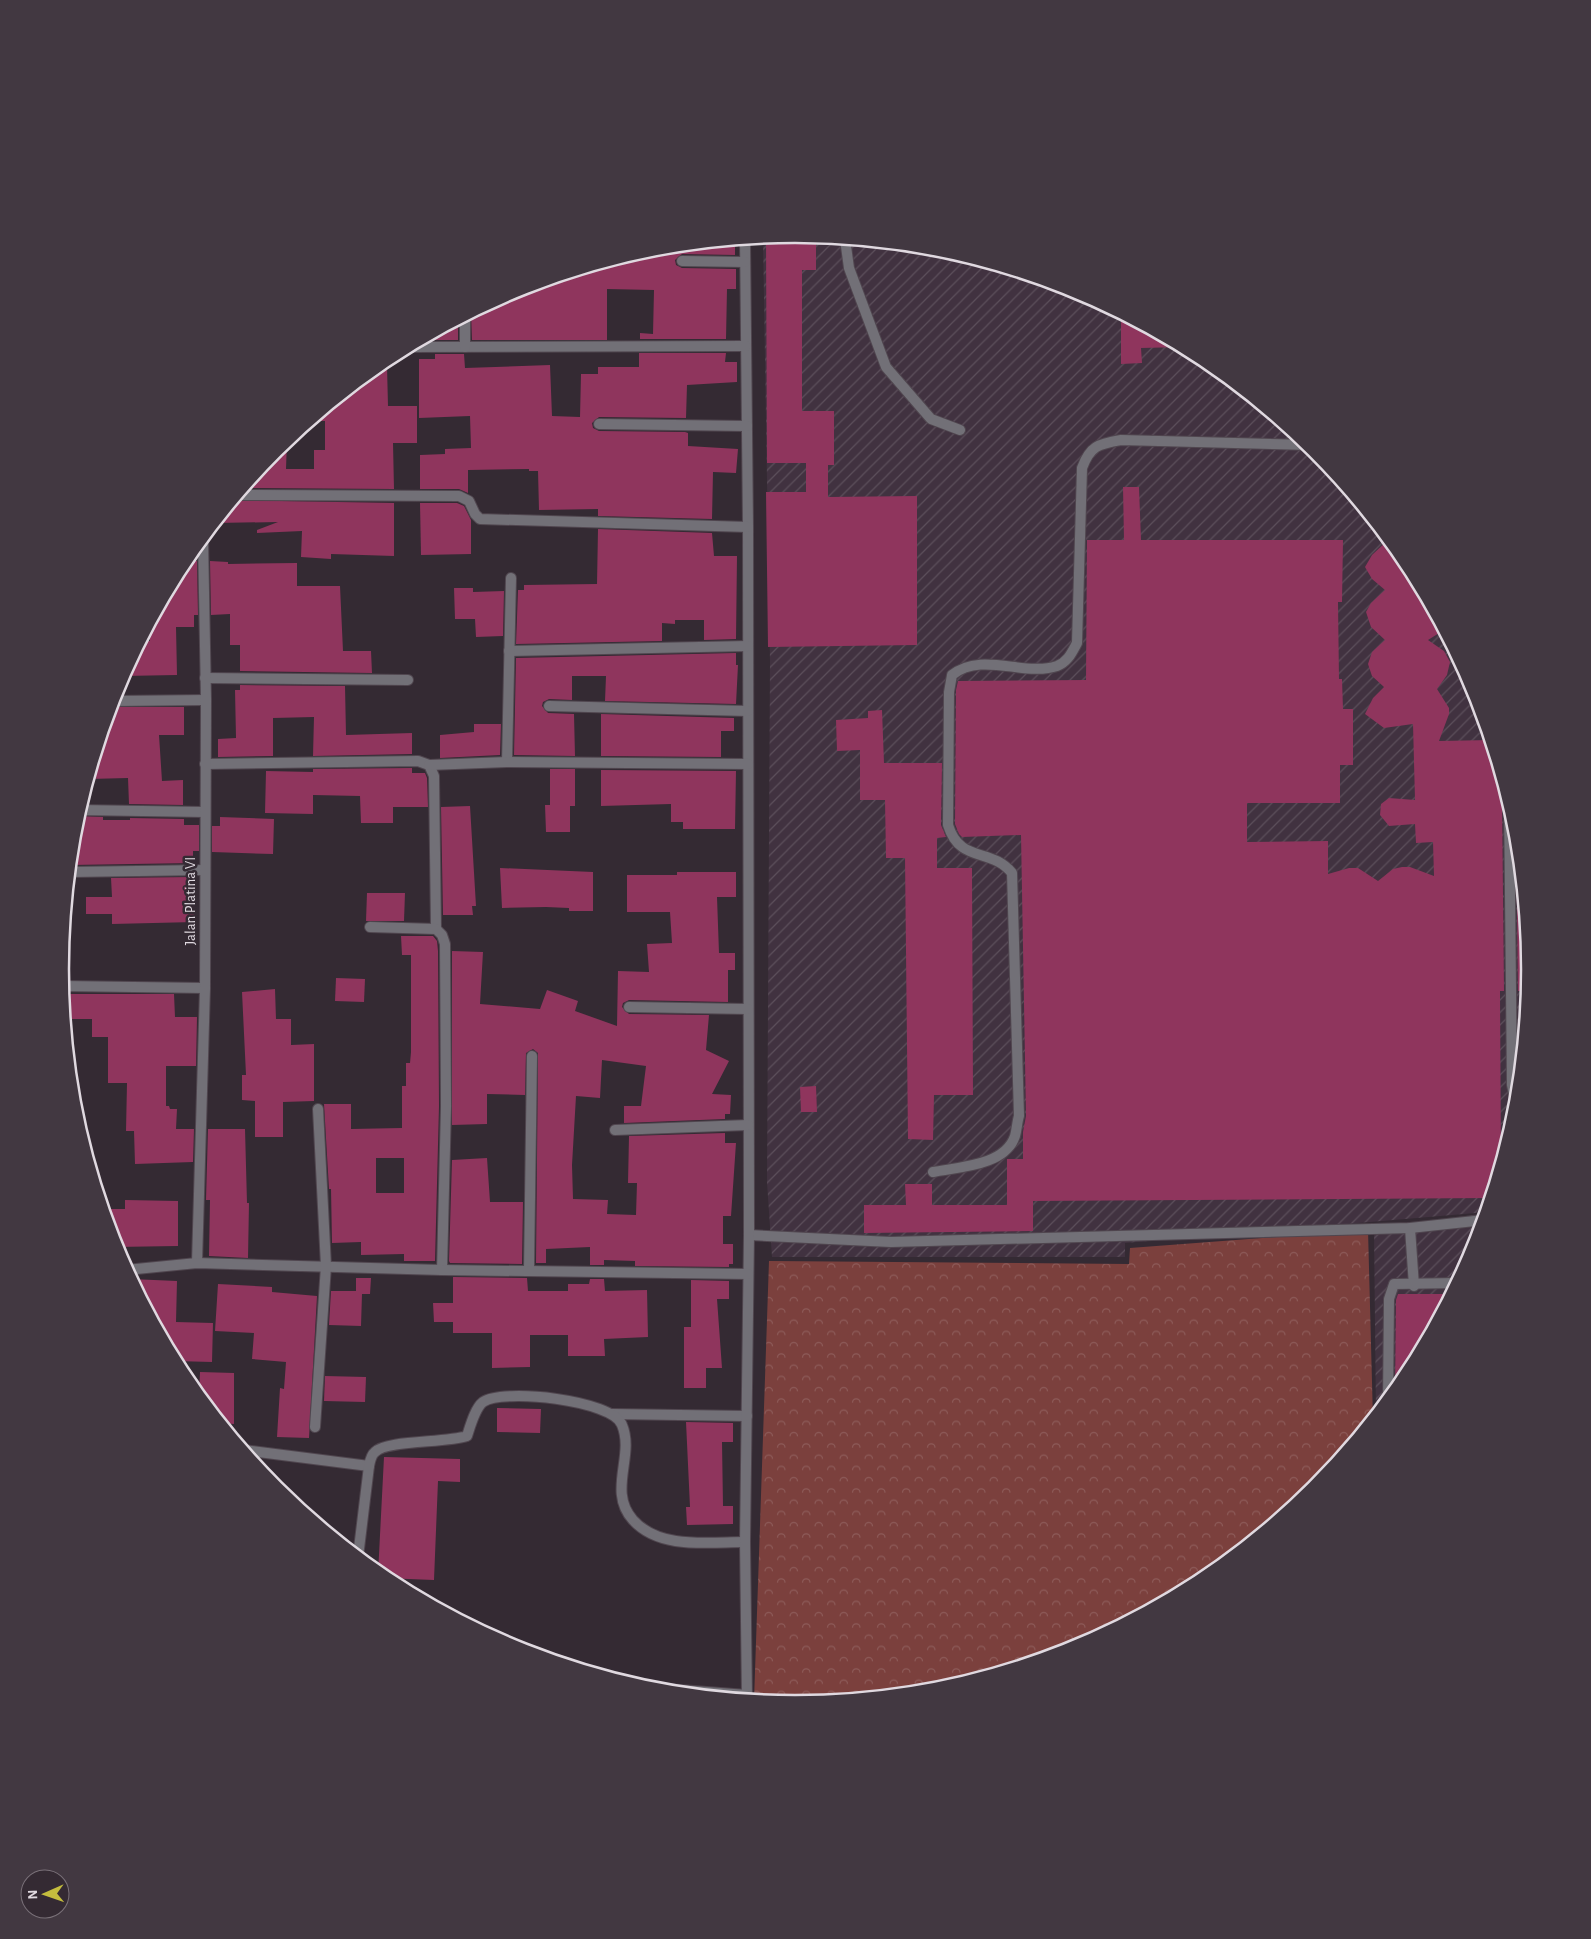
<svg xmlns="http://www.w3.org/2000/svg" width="1591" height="1939" font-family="'Alegreya Sans',sans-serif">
	<defs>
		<pattern id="industrial-furrows" width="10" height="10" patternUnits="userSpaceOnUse" patternTransform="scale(1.25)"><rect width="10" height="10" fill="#413240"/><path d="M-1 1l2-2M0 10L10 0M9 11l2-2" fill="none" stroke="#5c4f5b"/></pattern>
		<pattern id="forest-crowns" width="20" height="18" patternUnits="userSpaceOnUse" patternTransform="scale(1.25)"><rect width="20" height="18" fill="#7b403d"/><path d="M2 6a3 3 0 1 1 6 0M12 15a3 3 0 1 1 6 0" fill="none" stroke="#8d5b59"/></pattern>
	</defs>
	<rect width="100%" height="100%" fill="#342a33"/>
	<g fill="url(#industrial-furrows)">
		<polygon points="796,234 939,248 1077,290 1204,358 1316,450 1407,561 1475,688 1517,826 1531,970 1517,1113 1487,1212 1125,1243 1125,1257 772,1257 767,1182 770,662 763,237"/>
		<polygon points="1487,1213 1475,1251 1407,1378 1376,1415 1374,1229"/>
	</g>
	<polygon fill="url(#forest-crowns)" points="1368,1230 1373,1420 1315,1490 1204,1581 1077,1649 939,1691 795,1705 754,1701 769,1261 1129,1264 1130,1248"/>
	<g fill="#8f355d" fill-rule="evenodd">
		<polygon points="796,234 816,236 816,270 802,270 802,411 834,411 834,465 828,465 828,497 917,496 917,645 768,647 766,492 806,492 806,463 767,463 766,237"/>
		<polygon points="735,240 735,255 682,254 675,260 676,265 682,268 736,269 736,289 727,289 726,339 640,339 640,333 653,334 654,290 607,289 607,340 472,340 471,313 514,290 652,248"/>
		<polygon points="1121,313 1138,322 1184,347 1141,348 1142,363 1121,364"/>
		<polygon points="458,320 458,340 435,340 435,332"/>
		<polygon points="639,353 726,353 725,362 737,362 737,382 687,385 686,418 599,417 592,423 593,428 599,431 685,432 688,433 688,446 738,449 736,473 713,472 712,519 598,516 598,509 539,510 538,471 529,471 529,469 468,470 468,493 459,489 420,489 420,455 445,454 445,449 471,448 470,416 419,418 419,359 435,359 435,354 464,354 465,368 550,365 552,416 580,417 581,374 598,374 598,367 639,367"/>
		<polygon points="387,366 388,406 417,406 417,443 393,443 394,489 244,488 276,449 287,440 286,469 314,469 314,450 325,450 325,421 310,421 376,367"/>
		<polygon points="1123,487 1139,487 1141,540 1343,540 1342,602 1338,602 1339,679 1342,679 1343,709 1353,709 1353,765 1340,765 1340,803 1247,803 1247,842 1328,841 1328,874 1349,868 1358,868 1378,881 1393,869 1402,867 1410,867 1434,876 1433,842 1416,843 1415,824 1389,826 1380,815 1381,804 1389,798 1415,800 1413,724 1384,728 1365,714 1373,698 1384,687 1372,676 1368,664 1372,652 1385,640 1371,627 1366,612 1371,603 1385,590 1372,579 1365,567 1372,555 1389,539 1407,561 1444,630 1428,640 1444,651 1450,662 1447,675 1437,689 1449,708 1449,714 1439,741 1491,740 1498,764 1498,786 1505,786 1507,793 1502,799 1504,991 1500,991 1501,1164 1491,1198 1033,1201 1033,1231 864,1233 864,1205 906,1205 905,1184 932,1184 932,1205 1007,1205 1007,1159 1023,1159 1023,1132 1026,1116 1021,835 962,837 959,834 955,824 956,690 958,681 1086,680 1087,540 1124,540"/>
		<polygon points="234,500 394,503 394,556 331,554 331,559 301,557 302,531 257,533 257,530 278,522 215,523"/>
		<polygon points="420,503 457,503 464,506 471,520 471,554 421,555"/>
		<polygon points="598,529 712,533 714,556 737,556 736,639 704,640 704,620 675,620 675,624 662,623 662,641 516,644 518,590 524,590 524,585 597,584"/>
		<polygon points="193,550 194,561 197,561 198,615 194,615 194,627 176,627 177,675 123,676 141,641 150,641 149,625 184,561"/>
		<polygon points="210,561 228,562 228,564 297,563 297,586 340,586 343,651 371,651 372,673 240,671 240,645 230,645 230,614 211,615"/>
		<polygon points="454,588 473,588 473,592 504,591 503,636 476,637 475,619 455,619"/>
		<polygon points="736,653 736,665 738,665 736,704 605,701 606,676 572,676 572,700 549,699 543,702 542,706 548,713 574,714 575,756 514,755 516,658"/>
		<polygon points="240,685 345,686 346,735 412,733 412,754 313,756 314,717 273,718 273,756 218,757 218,739 236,738 235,690 240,690"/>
		<polygon points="110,707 184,707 184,735 159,735 162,781 183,780 183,805 129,804 128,778 89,779"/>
		<polygon points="882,710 884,763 942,763 941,825 946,837 937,838 937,868 972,868 973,1095 934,1095 933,1140 908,1139 905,858 886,858 885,800 860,800 860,750 837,751 836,720 868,718 868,711"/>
		<polygon points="601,714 734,718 734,731 721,731 721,757 601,756"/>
		<polygon points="474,724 501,724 500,755 440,758 440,735 474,732"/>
		<polygon points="412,768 412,773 425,773 427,778 428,807 393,807 393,823 361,823 360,796 313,795 313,814 265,813 266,771 313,772 313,769"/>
		<polygon points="550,769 575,769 575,806 570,806 570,832 546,832 545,805 550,805"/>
		<polygon points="601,770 736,771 735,829 683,829 683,822 671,822 671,804 601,806"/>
		<polygon points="470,806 476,906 472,906 473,915 443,915 441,807"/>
		<polygon points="77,816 103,817 103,820 130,820 130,818 184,819 184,825 199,825 199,851 193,851 193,863 70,865"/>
		<polygon points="220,817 274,819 273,854 212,852 212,826 220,826"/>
		<polygon points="1516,824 1531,970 1529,991 1518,991"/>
		<polygon points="500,868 593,872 593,911 569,911 569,908 546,907 502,908"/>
		<polygon points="677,872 736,872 736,897 717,897 719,953 735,953 735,970 728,970 728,1002 629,1000 623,1003 622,1007 629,1014 709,1015 706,1050 729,1061 712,1094 731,1095 730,1114 725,1114 725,1119 624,1123 624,1106 641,1106 646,1066 602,1060 600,1098 576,1096 572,1165 573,1199 608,1200 607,1214 636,1215 637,1183 628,1183 629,1136 725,1133 725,1143 736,1143 731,1216 723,1216 723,1244 733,1244 733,1264 729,1264 729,1267 635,1266 635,1261 604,1260 604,1265 590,1265 590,1247 546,1249 546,1263 536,1263 538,1053 533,1049 526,1053 525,1095 487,1094 487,1124 452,1125 452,951 483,952 480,1004 540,1009 547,990 578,1001 575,1011 617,1026 618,971 649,972 647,944 672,943 670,912 627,912 627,875 677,875"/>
		<polygon points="192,877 195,922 112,924 112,914 86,914 86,897 112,897 111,878"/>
		<polygon points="367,893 405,893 404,921 366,921"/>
		<path d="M 401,936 L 433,936 L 437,941 L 438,951 L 439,1106 L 435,1261 L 404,1261 L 404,1254 L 361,1255 L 361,1242 L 332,1243 L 331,1189 L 329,1189 L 324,1104 L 351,1104 L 351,1129 L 402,1128 L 402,1086 L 406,1086 L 406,1063 L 410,1063 L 411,1052 L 411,955 L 402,955 ZM 376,1158 L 404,1158 L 404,1193 L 376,1193 Z"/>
		<polygon points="336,978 365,979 364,1002 335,1001"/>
		<polygon points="275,989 276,1019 291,1019 291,1045 314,1044 314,1101 283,1102 283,1137 255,1137 255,1101 242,1100 242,1075 246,1075 242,992"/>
		<polygon points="62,994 174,994 175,1017 197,1017 196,1066 166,1066 166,1106 169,1106 170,1109 177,1109 176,1129 194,1129 193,1162 135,1164 134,1131 126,1131 127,1083 108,1083 108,1037 92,1037 92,1019 65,1019"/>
		<polygon points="816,1086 817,1112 801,1112 800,1087"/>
		<polygon points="208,1129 245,1129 247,1203 249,1203 248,1258 209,1256 210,1200 206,1200"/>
		<polygon points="487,1158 490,1202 523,1202 522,1264 450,1263 449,1261 452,1160"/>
		<polygon points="125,1200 178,1201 178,1246 115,1247 103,1209 125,1209"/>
		<polygon points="453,1277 527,1278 528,1291 568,1291 568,1284 589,1284 590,1279 604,1279 605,1291 647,1290 648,1337 604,1339 605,1356 568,1356 568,1335 530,1335 530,1367 492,1368 492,1333 453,1333 453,1322 434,1322 433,1303 453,1303"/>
		<polygon points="356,1278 371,1278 370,1294 362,1294 361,1326 329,1325 331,1291 356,1291"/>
		<polygon points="131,1279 177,1281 176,1322 213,1323 212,1362 175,1361"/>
		<polygon points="691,1280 729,1281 729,1299 717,1299 722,1368 706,1368 706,1388 684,1388 684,1327 691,1327"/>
		<polygon points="218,1284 272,1287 272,1292 317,1296 309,1438 277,1437 280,1388 284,1389 286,1362 252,1359 254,1333 215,1331"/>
		<polygon points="1398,1294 1452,1294 1407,1378 1395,1393 1396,1300"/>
		<polygon points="200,1372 234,1373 234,1424 221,1423 199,1396"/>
		<polygon points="325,1376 366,1377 365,1402 324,1401"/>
		<polygon points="497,1408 541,1409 540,1433 497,1432"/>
		<polygon points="686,1422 733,1423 733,1442 722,1442 723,1506 733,1506 733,1524 687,1525 686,1507 690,1507"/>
		<polygon points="384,1457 460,1459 460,1482 438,1481 434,1580 383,1578 378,1574"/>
	</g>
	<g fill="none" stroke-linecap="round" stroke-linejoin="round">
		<g stroke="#50464f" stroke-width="12">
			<g id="service">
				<polyline points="845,239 849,268 886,367 931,419 960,430"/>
				<polyline points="1509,799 1512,1085 1517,1108"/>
				<path d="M 933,1172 C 958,1167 1005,1166 1015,1136 C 1017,1129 1017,1122 1019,1116 L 1012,873 C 991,847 960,864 948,825 L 949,692 L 952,675 C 982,651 1024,677 1057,666 C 1068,662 1072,652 1077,643 L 1082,468 C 1090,446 1098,444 1121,440 L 1310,445"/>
				<polyline points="1410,1228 1414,1286"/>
				<polyline points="749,1235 891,1242 1410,1228 1484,1220"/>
				<polyline points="1388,1401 1389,1299 1394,1284 1458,1283"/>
				<polyline points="612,1414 747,1416"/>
				<polyline points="243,1450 369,1466"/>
				<path d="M 358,1557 L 369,1466 C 370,1461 371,1455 375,1452 C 386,1440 446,1443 467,1436 C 470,1427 475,1408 483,1402 C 502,1388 613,1400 622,1425 C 635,1456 607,1491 633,1520 C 660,1550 709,1542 745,1542"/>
			</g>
		</g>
		<g stroke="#50464f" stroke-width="12">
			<g id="minor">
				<polyline points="745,239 748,527 749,1235 745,1542 747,1700"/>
				<polyline points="682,261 745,262"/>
				<polyline points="407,347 746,346"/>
				<polyline points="465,347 465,316"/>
				<polyline points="599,424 747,426"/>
				<polyline points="238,495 459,496 469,501 475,514 480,519 748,527"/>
				<polyline points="509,651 748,646"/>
				<polyline points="205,678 408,680"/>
				<polyline points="112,701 206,700"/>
				<polyline points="549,706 748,711"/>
				<polyline points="507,762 511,578"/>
				<polyline points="205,764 418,761 429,765 434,776 436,929"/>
				<polyline points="429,765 507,762 748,764"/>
				<polyline points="79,810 205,812"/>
				<polyline points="70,872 205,870"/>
				<polyline points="370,927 436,929 442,935 445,944 446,1106 442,1270"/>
				<polyline points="62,986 205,988"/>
				<polyline points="629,1007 748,1009"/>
				<polyline points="615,1130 748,1125"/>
				<polyline points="197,1263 205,988 206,700 203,538"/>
				<polyline points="529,1269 532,1056"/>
				<polyline points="126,1270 197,1263 442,1270 748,1274"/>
				<polyline points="315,1427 326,1266 318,1109"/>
				<polyline points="640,1687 747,1695"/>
			</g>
		</g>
		<use href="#service" stroke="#727077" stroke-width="10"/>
		<use href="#minor" stroke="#727077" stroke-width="10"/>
	</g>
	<g text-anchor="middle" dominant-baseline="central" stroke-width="5" stroke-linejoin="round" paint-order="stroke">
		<g font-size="15" fill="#e0d9e0" stroke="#342a33">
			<text transform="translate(190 901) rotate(-90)">Jalan Platina VI</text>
		</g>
	</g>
	<path d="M0 0H1591V1939H0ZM69 969a726 726 0 1 1 1452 0a726 726 0 1 1-1452 0Z" fill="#423841" fill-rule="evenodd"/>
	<path fill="none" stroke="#e0d9e0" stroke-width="2.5" d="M69 969a726 726 0 1 1 1452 0a726 726 0 1 1-1452 0Z"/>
	<g transform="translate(45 1894) rotate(268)"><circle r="24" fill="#342a33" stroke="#797078"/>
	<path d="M0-4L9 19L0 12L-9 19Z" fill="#c4bd3e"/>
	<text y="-8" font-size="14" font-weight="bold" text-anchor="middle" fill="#e0d9e0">N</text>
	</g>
</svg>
